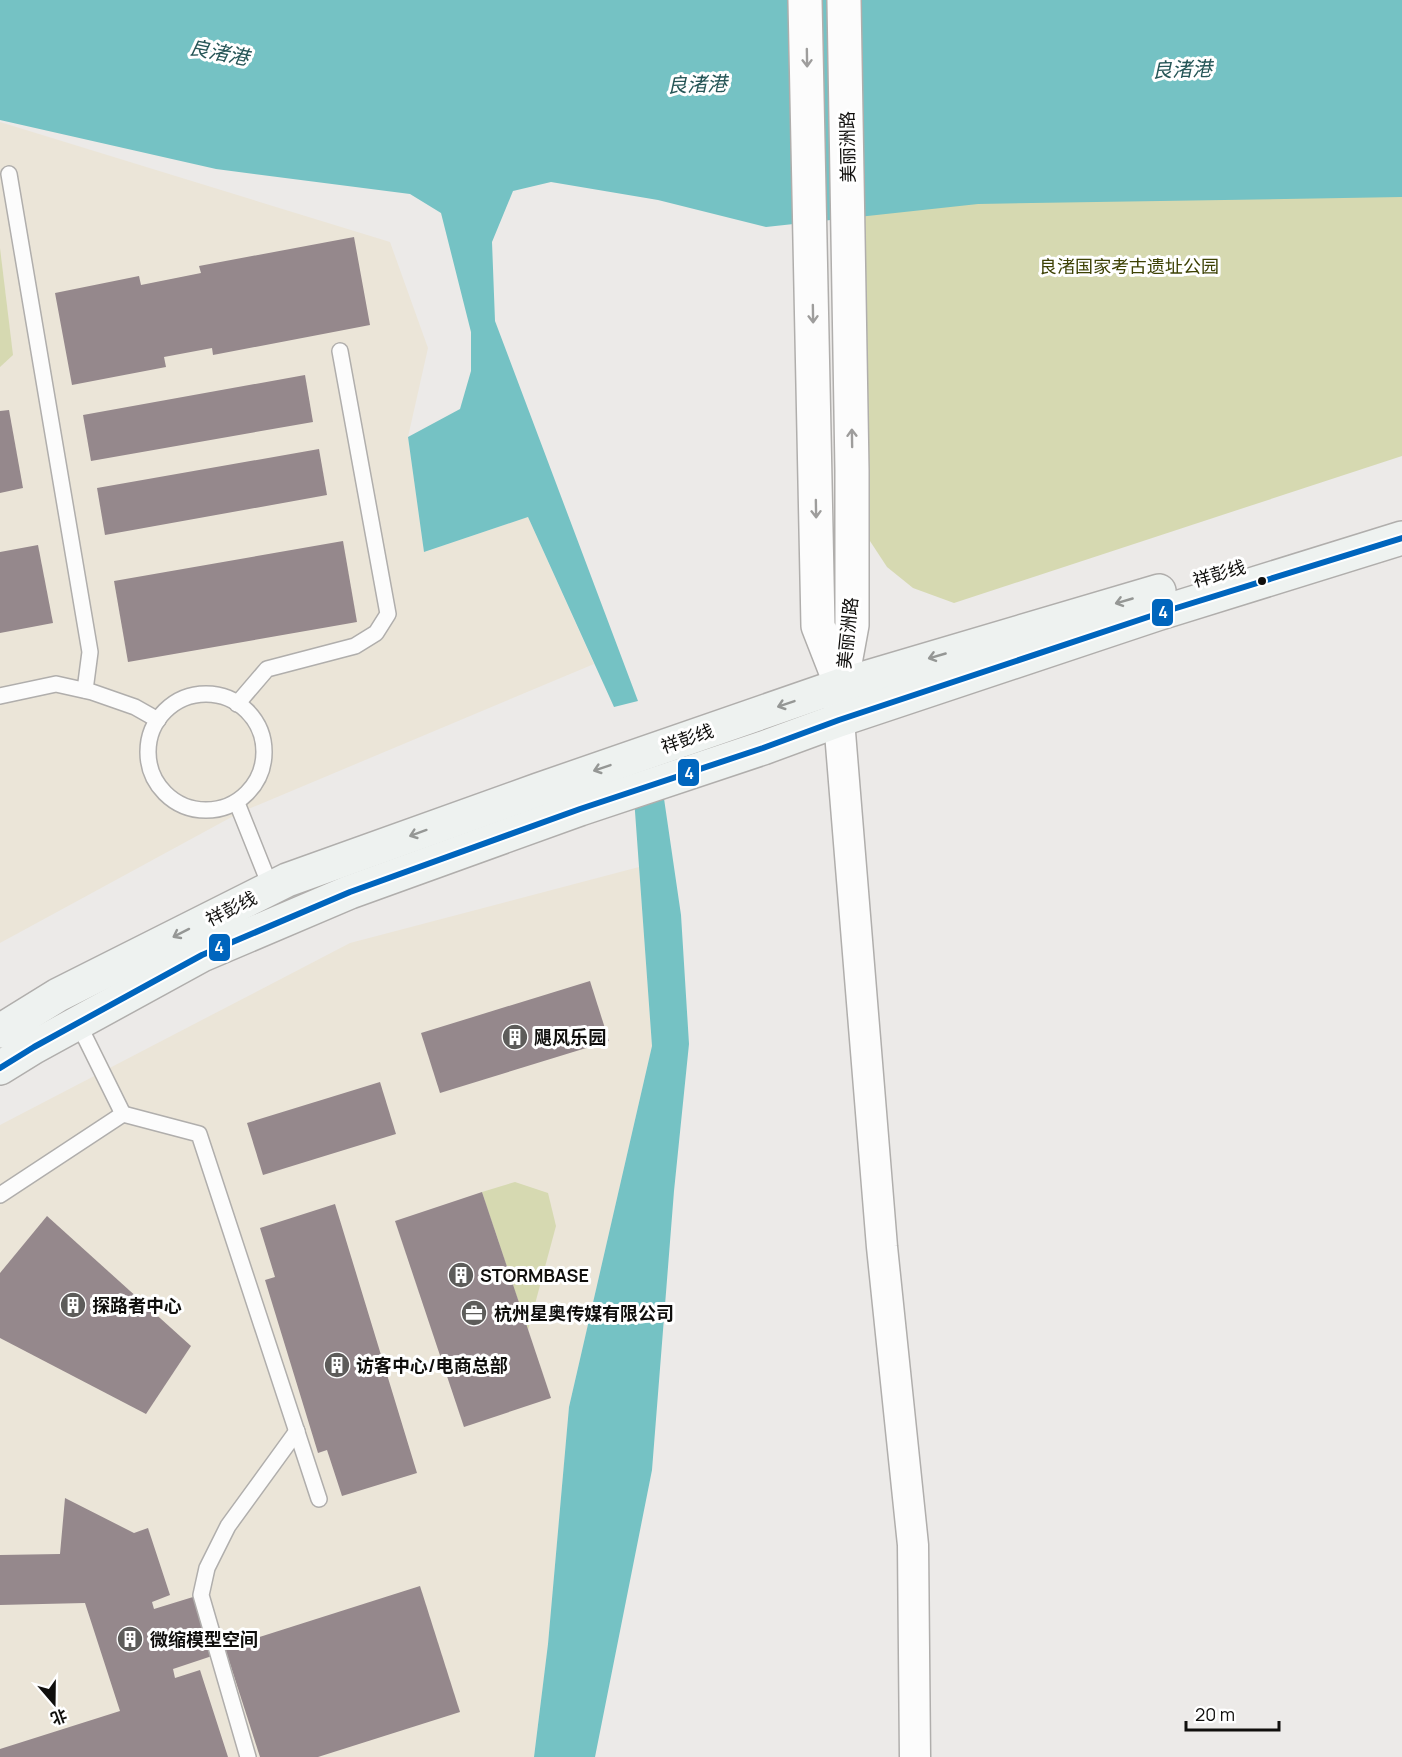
<svg xmlns="http://www.w3.org/2000/svg" width="1402" height="1757" font-family="Manrope,'Noto Sans SC',sans-serif">
	<rect width="100%" height="100%" fill="#eceae8"/>
	<g fill="#ebe5d8">
		<polygon points="0,122 390,242 428,348 408,437 424,552 528,517 594,664 239,813 0,943"/>
		<polygon points="639,867 652,1046 569,1407 548,1644 534,1757 0,1757 0,1125 350,943"/>
	</g>
	<g fill="#d6d9b1">
		<polygon points="861,0 1402,0 1402,456 954,603 913,588 887,567 868,538"/>
		<polygon points="0,248 13,355 0,367"/>
		<polygon points="515,1182 548,1193 556,1226 528,1330 482,1192"/>
	</g>
	<g fill="#75c2c4">
		<polygon points="0,0 1402,0 1402,197 978,204 766,227 658,200 551,182 513,191 492,242 495,321 638,701 614,707 528,517 424,552 408,437 460,409 471,371 471,332 441,213 410,194 216,169 0,120"/>
		<polygon points="661,778 681,915 689,1044 674,1191 652,1470 595,1757 534,1757 548,1644 569,1407 652,1046 633,784"/>
	</g>
	<g fill="#95888c">
		<polygon points="354,237 370,325 213,355 212,348 164,357 166,367 72,385 55,293 139,276 141,285 201,273 199,266"/>
		<polygon points="305,375 313,422 91,461 83,415"/>
		<polygon points="9,410 23,488 0,493 0,411"/>
		<polygon points="319,449 327,495 105,535 97,488"/>
		<polygon points="343,541 357,622 128,662 114,581"/>
		<polygon points="38,545 53,623 0,633 0,552"/>
		<polygon points="590,981 609,1041 440,1093 421,1033"/>
		<polygon points="380,1082 396,1134 263,1175 247,1123"/>
		<polygon points="482,1192 551,1398 464,1427 395,1221"/>
		<polygon points="335,1204 417,1473 342,1496 327,1450 318,1453 265,1280 275,1277 260,1228"/>
		<polygon points="47,1216 191,1346 146,1414 0,1338 0,1273"/>
		<polygon points="65,1498 134,1533 148,1528 170,1595 152,1602 154,1609 193,1597 212,1656 173,1669 175,1678 200,1670 228,1757 0,1757 0,1749 120,1711 85,1603 0,1605 0,1555 60,1554"/>
		<polygon points="420,1586 460,1712 318,1757 260,1757 225,1648"/>
	</g>
	<g fill="none" stroke-linecap="round" stroke-linejoin="round">
		<g stroke="#b0aeac" stroke-width="18">
			<g id="service">
				<polyline points="9,174 90,652 85,690"/>
				<circle cx="206" cy="752" r="58"/>
				<polyline points="0,696 56,684 92,692 135,707 158,720"/>
				<polyline points="237,704 267,669 355,646 376,633 388,614 340,351"/>
				<polyline points="237,803 271,888"/>
				<polyline points="78,1023 123,1114"/>
				<polyline points="0,1195 123,1114 199,1134 319,1499"/>
				<polyline points="248,1757 201,1595 207,1568 228,1526 297,1431"/>
			</g>
		</g>
		<g stroke="#b0aeac" stroke-width="33">
			<polyline id="minor" points="841,695 839,720 882,1247 913,1545 915,1757"/>
		</g>
		<g stroke="#b0aeac" stroke-width="36">
			<g id="tertiary">
				<polyline points="805,0 818,626 841,685"/>
				<polyline points="841,685 852,625 852,471 844,0"/>
			</g>
		</g>
		<g stroke="#b0aeac" stroke-width="36">
			<g id="secondary">
				<polyline points="0,1031 58,995 287,880 538,790 841,685 1159,591"/>
				<polyline points="0,1068 34,1047 202,955 350,892 580,809 763,748 839,720 1157,614 1402,538"/>
			</g>
		</g>
		<use href="#service" stroke="#fcfcfc" stroke-width="15"/>
		<use href="#minor" stroke="#fcfcfc" stroke-width="30"/>
		<use href="#tertiary" stroke="#fcfcfc" stroke-width="33"/>
		<use href="#secondary" stroke="#eef2f0" stroke-width="33"/>
		<g stroke="#fff" stroke-width="10">
			<polyline id="bus-1" points="0,1068 34,1047 202,955 350,892 580,809 763,748 839,720 1157,614 1402,538"/>
		</g>
		<use href="#bus-1" stroke="#0065bd" stroke-width="6"/>
	</g>
	<defs><path id="oneway-shaft" d="M-6 0H5M1.5-3L5.5 0L1.5 3" fill="none" stroke-width="1.6" stroke-linecap="round" stroke-linejoin="round" transform="scale(1.5)"/></defs>
	<g stroke="#9e9d9c">
		<use href="#oneway-shaft" transform="translate(807 58) rotate(89)"/>
		<use href="#oneway-shaft" transform="translate(813 314) rotate(89)"/>
		<use href="#oneway-shaft" transform="translate(852 438) rotate(-91)"/>
		<use href="#oneway-shaft" transform="translate(816 509) rotate(89)"/>
	</g>
	<g stroke="#959795">
		<use href="#oneway-shaft" transform="translate(1124 601) rotate(164)"/>
		<use href="#oneway-shaft" transform="translate(937 656) rotate(164)"/>
		<use href="#oneway-shaft" transform="translate(786 704) rotate(161)"/>
		<use href="#oneway-shaft" transform="translate(602 768) rotate(161)"/>
		<use href="#oneway-shaft" transform="translate(418 833) rotate(160)"/>
		<use href="#oneway-shaft" transform="translate(181 933) rotate(153)"/>
	</g>
	<defs>
		<g id="building-disc" transform="scale(1.35)"><circle r="9.5" fill="#5d5c5a" stroke="#fff"/><path d="M-4-6H4V6H1V3H-1V6H-4ZM-2.5-4.3h1.7v1.8h-1.7ZM.8-4.3h1.7v1.8H.8ZM-2.5-1h1.7V.8h-1.7ZM.8-1h1.7V.8H.8Z" fill="#fff"/></g>
		<g id="office-disc" transform="scale(1.35)"><circle r="9.5" fill="#5d5c5a" stroke="#fff"/><path d="M-6-3h4V-5.5h4V-3h4V5H-6ZM-1-4.5V-3h2v-1.5ZM-6 0V1H6V0Z" fill="#fff"/></g>
	</defs>
	<g fill-rule="evenodd">
		<use href="#building-disc" x="515" y="1037"/>
		<use href="#building-disc" x="461" y="1275"/>
		<use href="#building-disc" x="73" y="1305"/>
		<use href="#office-disc" x="474" y="1313"/>
		<use href="#building-disc" x="337" y="1365"/>
		<use href="#building-disc" x="130" y="1639"/>
	</g>
	<circle fill="#100f0d" stroke="#fff" stroke-width="2" cx="1262" cy="581" r="5"/>
	<g text-anchor="middle" dominant-baseline="central" stroke-width="6" stroke-linejoin="round" paint-order="stroke">
		<g font-size="18" fill="#100f0d" stroke="#fff">
			<text transform="translate(847 147) rotate(-91)">美丽洲路</text>
			<text transform="translate(1219 573) rotate(-16)">祥彭线</text>
			<text transform="translate(847 633) rotate(-84)">美丽洲路</text>
			<text transform="translate(687 738) rotate(-19)">祥彭线</text>
			<text transform="translate(231 908) rotate(-27)">祥彭线</text>
		</g>
		<g font-size="18" fill="#3d4104" stroke="#fff">
			<text x="1129" y="266">良渚国家考古遗址公园</text>
		</g>
		<g font-size="18" font-weight="bold" fill="#100f0d" stroke="#fff" text-anchor="start">
			<text x="534" y="1037">飓风乐园</text>
			<text x="480" y="1275">STORMBASE</text>
			<text x="92" y="1305">探路者中心</text>
			<text x="494" y="1313">杭州星奥传媒有限公司</text>
			<text x="356" y="1365">访客中心/电商总部</text>
			<text x="150" y="1639">微缩模型空间</text>
		</g>
		<g font-size="20" font-style="italic" fill="#265657" stroke="#fff">
			<text transform="translate(219 52) rotate(11)">良渚港</text>
			<text transform="translate(1182 69) rotate(-2)">良渚港</text>
			<text transform="translate(697 84) rotate(-2)">良渚港</text>
		</g>
	</g>
	<g stroke="#fff" stroke-width="2">
		<rect x="1151" y="598" width="23" height="29" rx="6" fill="#0065bd"/>
		<rect x="677" y="758" width="23" height="29" rx="6" fill="#0065bd"/>
		<rect x="208" y="933" width="23" height="29" rx="6" fill="#0065bd"/>
	</g>
	<g font-size="16" text-anchor="middle" font-weight="bold" fill="#fff">
		<text x="1163" y="618">4</text>
		<text x="689" y="779">4</text>
		<text x="219" y="953">4</text>
	</g>
	<g transform="translate(54 1703) rotate(160)" stroke="#ffffff" stroke-width="4.5" paint-order="stroke">
	<path d="M0-4.5L10 22L0 15L-10 22Z" fill="#100f0d"/>
	<text y="-9" font-size="16" font-weight="bold" text-anchor="middle" fill="#100f0d">北</text>
	</g>
	<path d="M1186 1721v9h93v-9" fill="none" stroke="#100f0d" stroke-width="3"/>
	<text x="1195" y="1721" font-size="18" fill="#100f0d" stroke="#ffffff" stroke-width="4.5" paint-order="stroke">20 m</text>
</svg>
